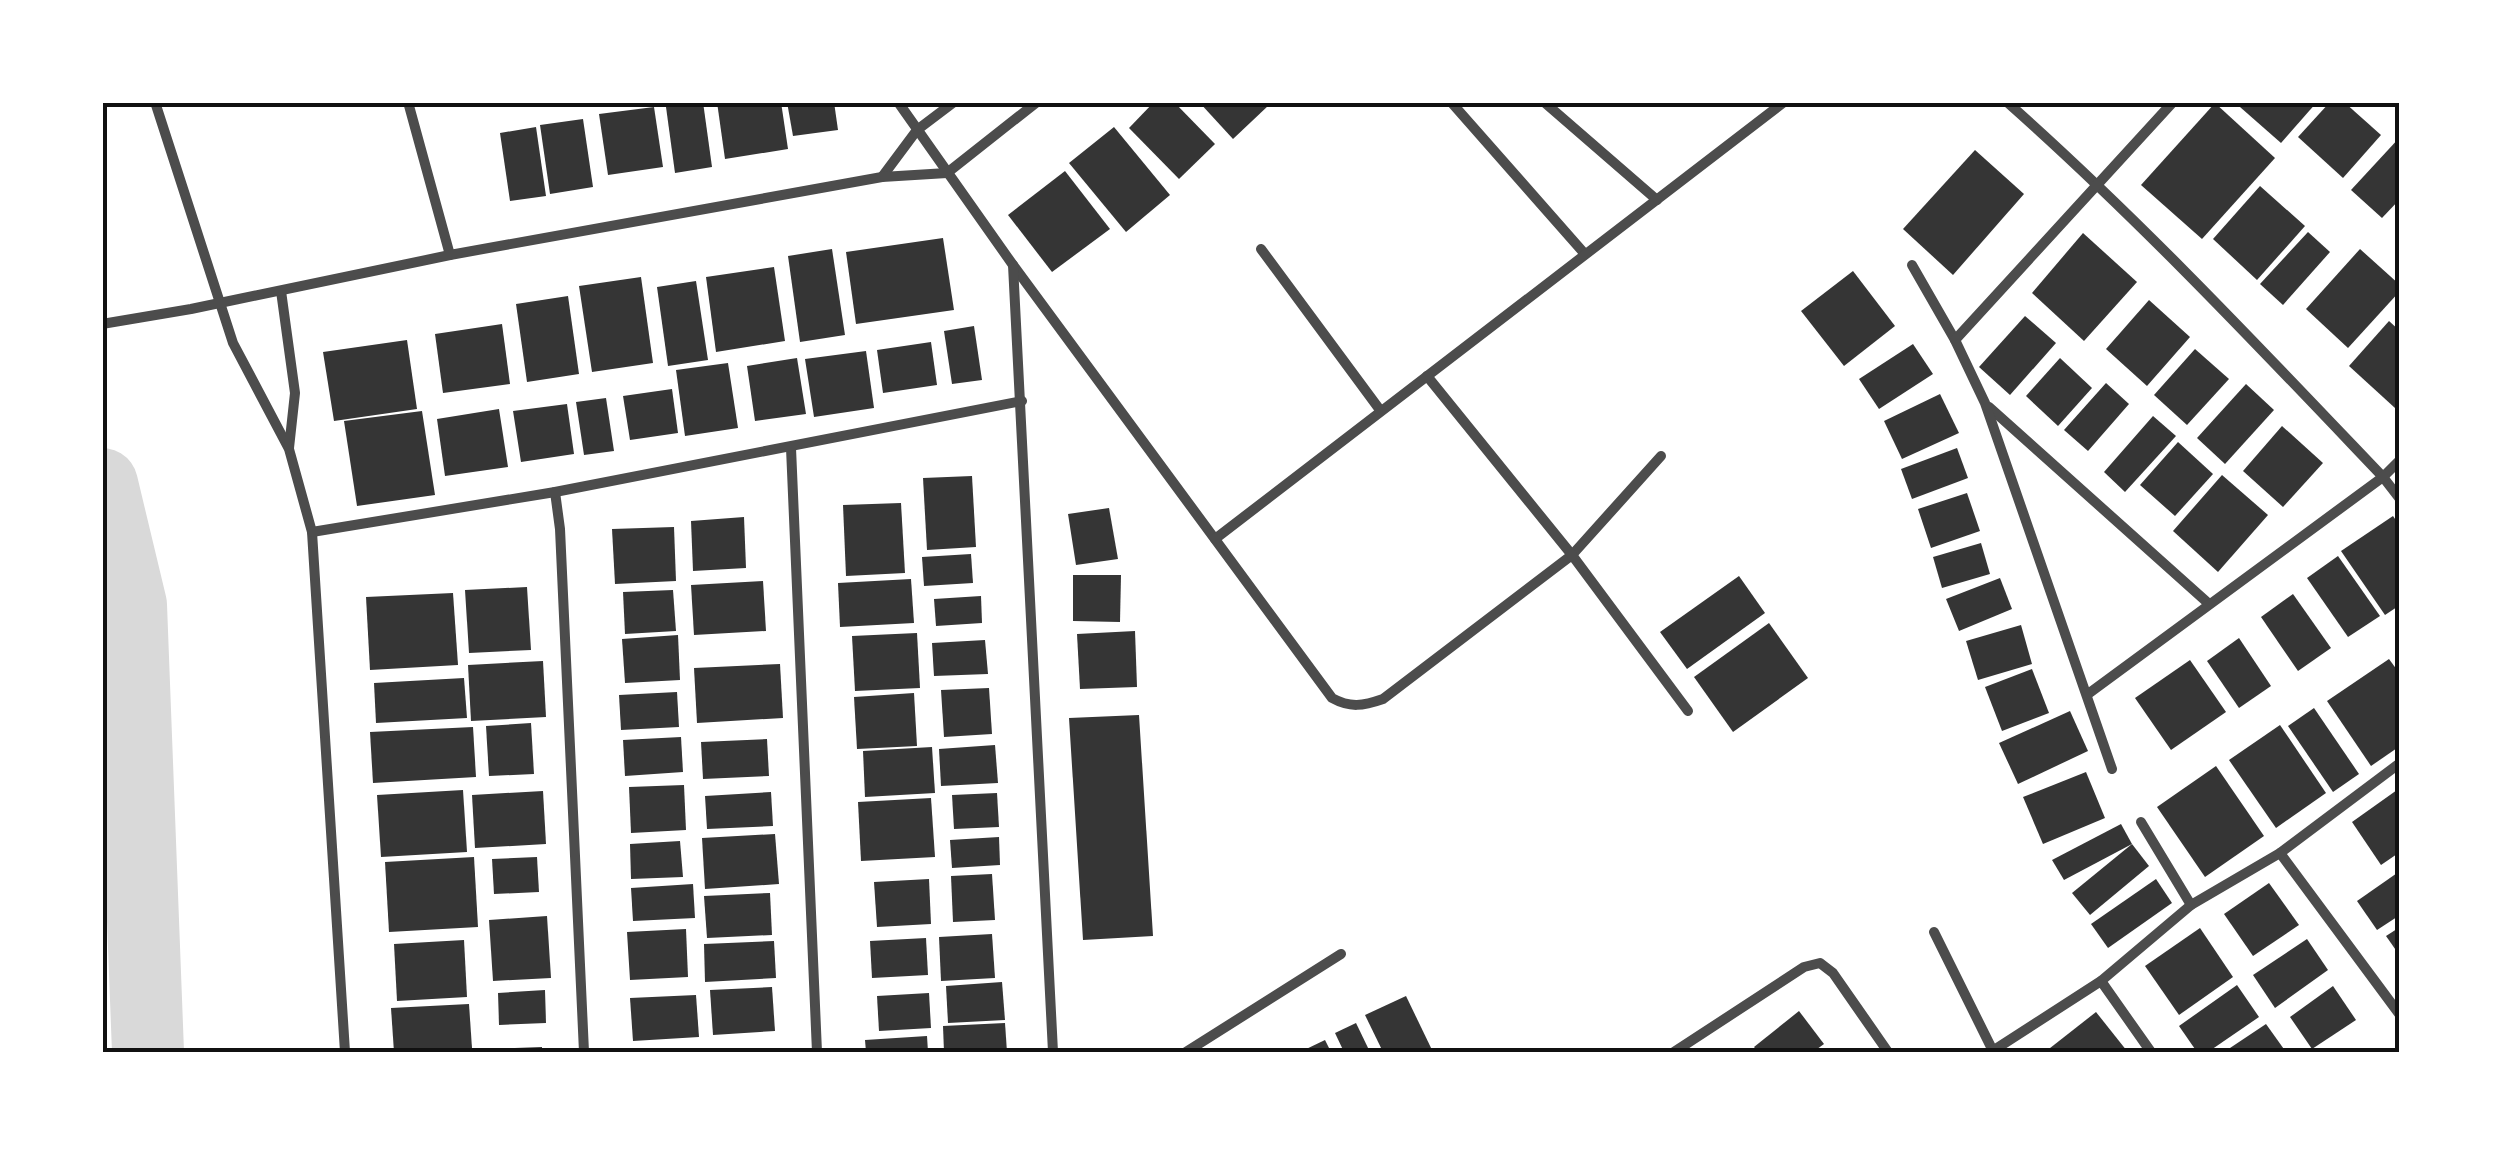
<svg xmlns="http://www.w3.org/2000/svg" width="2502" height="1155" font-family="Figtree,sans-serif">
	<rect width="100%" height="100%" fill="#fff"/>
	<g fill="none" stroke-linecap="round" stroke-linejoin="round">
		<polyline stroke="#d9d9d9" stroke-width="72" points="102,484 131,605 148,1052"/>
	</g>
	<g fill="#353535">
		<polygon points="703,102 712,167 675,173 666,107"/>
		<polygon points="717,102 781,102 788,149 725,159"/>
		<polygon points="787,102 834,102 838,130 793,136"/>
		<polygon points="1154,102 1174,102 1215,144 1179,179 1129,128"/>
		<polygon points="1199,102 1267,102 1269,105 1233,139"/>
		<polygon points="2244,102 2317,102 2281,143 2240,107"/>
		<polygon points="2330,102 2344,102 2381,135 2343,178 2298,137"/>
		<polygon points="2215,103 2275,158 2202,239 2141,185"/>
		<polygon points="654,107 663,167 608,175 599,114"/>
		<polygon points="583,119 593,187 550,194 540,125"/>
		<polygon points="536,127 546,196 510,201 500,133"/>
		<polygon points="1114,127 1170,195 1126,232 1069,163"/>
		<polygon points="2400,137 2400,199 2382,218 2351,190"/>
		<polygon points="1975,150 2024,194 1953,275 1903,229"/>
		<polygon points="1065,171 1110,229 1052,272 1008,215"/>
		<polygon points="2260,186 2305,226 2257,280 2213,239"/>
		<polygon points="2308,232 2330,252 2283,305 2260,284"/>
		<polygon points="2083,233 2137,282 2084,341 2032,293"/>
		<polygon points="943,238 954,310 856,324 846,252"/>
		<polygon points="832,249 845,335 800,342 788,256"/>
		<polygon points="2360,249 2400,285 2400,291 2348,348 2306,309"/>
		<polygon points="774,267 785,341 716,352 706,277"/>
		<polygon points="1853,271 1895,326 1844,366 1801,311"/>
		<polygon points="641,277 653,363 592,372 579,286"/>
		<polygon points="696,281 708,360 668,366 657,287"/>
		<polygon points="568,296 579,374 527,382 516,304"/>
		<polygon points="2149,300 2190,337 2147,386 2106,349"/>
		<polygon points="2025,316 2056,343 2010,395 1979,367"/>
		<polygon points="2389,321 2400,331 2400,403 2395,408 2349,366"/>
		<polygon points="502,324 510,384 443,393 435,334"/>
		<polygon points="974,326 982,380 952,384 944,331"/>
		<polygon points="407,340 417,409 334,421 323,352"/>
		<polygon points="931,342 937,385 883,393 877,350"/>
		<polygon points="1913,344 1933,374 1879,409 1859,379"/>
		<polygon points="2195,349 2229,379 2187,425 2154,395"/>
		<polygon points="866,351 874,408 814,417 805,359"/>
		<polygon points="797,358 806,414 755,421 747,366"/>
		<polygon points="2060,358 2092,388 2058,426 2026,396"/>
		<polygon points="728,363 738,428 685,436 676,370"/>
		<polygon points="2106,383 2129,404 2088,451 2064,430"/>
		<polygon points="2246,384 2274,410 2225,464 2197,438"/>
		<polygon points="672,389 678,433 630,440 623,396"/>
		<polygon points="1940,394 1959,433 1902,459 1884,421"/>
		<polygon points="606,398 614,451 584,455 576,402"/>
		<polygon points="567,404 574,454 521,462 513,411"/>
		<polygon points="499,409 508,467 445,476 437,419"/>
		<polygon points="422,411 435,495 357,506 344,421"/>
		<polygon points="2153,416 2176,436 2125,492 2104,472"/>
		<polygon points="2282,426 2323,463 2283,507 2243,471"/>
		<polygon points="2178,442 2213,474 2175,516 2140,485"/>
		<polygon points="1957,448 1968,478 1912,499 1901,469"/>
		<polygon points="2222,475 2268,515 2218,572 2173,531"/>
		<polygon points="972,476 976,547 927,550 923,478"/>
		<polygon points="1967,493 1980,531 1931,548 1918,509"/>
		<polygon points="901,503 905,573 846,576 843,505"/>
		<polygon points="1109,508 1118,559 1076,565 1068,514"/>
		<polygon points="2393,516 2400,526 2400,605 2385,615 2341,551"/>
		<polygon points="744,517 746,568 693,571 691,521"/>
		<polygon points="674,527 676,581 615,584 612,529"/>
		<polygon points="1981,543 1990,574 1942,588 1933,557"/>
		<polygon points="971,554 973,583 924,586 922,557"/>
		<polygon points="2338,556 2380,616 2348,637 2307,578"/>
		<polygon points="1073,575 1121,575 1120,622 1073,621"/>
		<polygon points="1739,576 1765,613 1687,669 1660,632"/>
		<polygon points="2000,578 2012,609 1959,631 1946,599"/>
		<polygon points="911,579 914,623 840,627 838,583"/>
		<polygon points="763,581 766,631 694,635 691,585"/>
		<polygon points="527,587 531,650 469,653 465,590"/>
		<polygon points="673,590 676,631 625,634 623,592"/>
		<polygon points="453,593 458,665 370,670 366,597"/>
		<polygon points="2293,594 2331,648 2298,671 2261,617"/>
		<polygon points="981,596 982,623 936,626 934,599"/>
		<polygon points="1769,623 1808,678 1733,732 1694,677"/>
		<polygon points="2021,625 2032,664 1978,680 1966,641"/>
		<polygon points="1135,631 1137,687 1080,689 1077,634"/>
		<polygon points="917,633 920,688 855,691 852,636"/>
		<polygon points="678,635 680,680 625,683 622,639"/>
		<polygon points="2239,638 2271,686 2239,708 2207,661"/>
		<polygon points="985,640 988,674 934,676 932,643"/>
		<polygon points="2389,659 2400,674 2400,746 2371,766 2327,701"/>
		<polygon points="2190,660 2226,712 2171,750 2135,698"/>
		<polygon points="543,661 546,717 471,721 468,665"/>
		<polygon points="780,664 783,718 697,723 694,668"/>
		<polygon points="2032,669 2049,713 2002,731 1985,687"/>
		<polygon points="464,678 467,718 376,723 374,683"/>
		<polygon points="989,688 992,734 944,737 941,690"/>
		<polygon points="677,692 679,727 621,730 619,695"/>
		<polygon points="914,693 917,746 857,749 854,697"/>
		<polygon points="2314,708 2359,774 2333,792 2288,726"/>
		<polygon points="2070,711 2088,751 2018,784 1999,743"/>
		<polygon points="1139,715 1153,936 1083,940 1069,718"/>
		<polygon points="531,723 534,774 489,776 486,726"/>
		<polygon points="2280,725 2326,793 2276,828 2229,760"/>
		<polygon points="473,727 476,777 373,783 370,732"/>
		<polygon points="681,737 683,772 625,776 623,740"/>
		<polygon points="767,739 769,776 703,779 701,742"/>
		<polygon points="995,745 998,783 941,786 939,749"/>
		<polygon points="932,747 935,793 865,797 863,751"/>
		<polygon points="2216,766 2264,836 2205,877 2157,807"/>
		<polygon points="2086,772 2105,818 2043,844 2023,797"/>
		<polygon points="684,785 686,830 631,833 629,787"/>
		<polygon points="463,790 467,852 381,857 377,795"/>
		<polygon points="2397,790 2400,852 2381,865 2352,822"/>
		<polygon points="543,791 546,844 475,848 472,795"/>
		<polygon points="771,792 773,826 707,829 705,796"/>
		<polygon points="997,793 999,827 954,829 952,795"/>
		<polygon points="931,798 935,857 861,861 858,802"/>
		<polygon points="2121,824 2132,844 2064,880 2052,860"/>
		<polygon points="775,834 779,884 705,889 702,838"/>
		<polygon points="999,837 1000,865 952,868 950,840"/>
		<polygon points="680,841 683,877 631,879 630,844"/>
		<polygon points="2132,844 2149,866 2090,915 2072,893"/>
		<polygon points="474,857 478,927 389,932 385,862"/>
		<polygon points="537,857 539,892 494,894 492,859"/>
		<polygon points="2400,871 2400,915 2377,930 2357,901"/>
		<polygon points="992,874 995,920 953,922 951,876"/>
		<polygon points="929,879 931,924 877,927 874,882"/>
		<polygon points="2156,879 2172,903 2108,948 2091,924"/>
		<polygon points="2269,883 2299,925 2253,956 2224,914"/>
		<polygon points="693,884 695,918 633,921 631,888"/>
		<polygon points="770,893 772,935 707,938 704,896"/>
		<polygon points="547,916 551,978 493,981 489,920"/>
		<polygon points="2400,927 2400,956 2386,936"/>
		<polygon points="2200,928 2233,977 2179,1015 2145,966"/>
		<polygon points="686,929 688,977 630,980 627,932"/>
		<polygon points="992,934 995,978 941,981 939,937"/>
		<polygon points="926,938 928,975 872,978 870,941"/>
		<polygon points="2307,939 2328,970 2275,1008 2253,975"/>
		<polygon points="464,940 467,997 397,1001 394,944"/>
		<polygon points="774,941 776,978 705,982 704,944"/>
		<polygon points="1002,982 1005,1020 948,1023 946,986"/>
		<polygon points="2237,985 2259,1017 2208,1052 2197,1052 2179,1026"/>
		<polygon points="2333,986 2356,1020 2312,1049 2290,1017"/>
		<polygon points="772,987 775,1031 713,1035 710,990"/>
		<polygon points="545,990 546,1023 499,1025 498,993"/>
		<polygon points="929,993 931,1028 879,1031 877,996"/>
		<polygon points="696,995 699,1037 633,1041 630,998"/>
		<polygon points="1406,996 1433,1052 1383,1052 1365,1015"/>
		<polygon points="469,1004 472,1048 394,1052 391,1008"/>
		<polygon points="1799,1011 1824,1044 1813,1052 1758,1052 1754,1047"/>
		<polygon points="2096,1012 2127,1051 2045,1052"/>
		<polygon points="1005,1023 1007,1052 944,1052 943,1026"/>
		<polygon points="1356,1023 1370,1052 1344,1052 1335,1033"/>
		<polygon points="2266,1024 2286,1052 2224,1052"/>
		<polygon points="927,1036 928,1052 866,1052 865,1040"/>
		<polygon points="1325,1040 1331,1052 1300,1052"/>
		<polygon points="542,1047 542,1052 491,1052 491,1049"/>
	</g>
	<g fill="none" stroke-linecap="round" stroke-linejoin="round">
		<g stroke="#4c4c4c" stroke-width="10">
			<polyline points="155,102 233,343 289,449 312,532 345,1052"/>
			<polyline points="408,102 450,255"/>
			<path d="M 898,102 L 1013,265 L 1332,698 C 1350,708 1363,706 1383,699 L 1572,555 L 1661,456"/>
			<polyline points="1451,102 1584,253"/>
			<polyline points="1544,102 1657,200"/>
			<path d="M 2007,102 C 2140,220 2260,348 2383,477 L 2400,499"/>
			<polyline points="882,177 917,130 954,102"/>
			<polyline points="1261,249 1380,410"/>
			<polyline points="1013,265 1053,1052"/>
			<polyline points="1912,265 1955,340"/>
			<polyline points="281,291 295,393 289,448"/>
			<polyline points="102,324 191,309 450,255 882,177 947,173 1037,102"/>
			<polyline points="1427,376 1572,555 1688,711"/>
			<polyline points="1989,407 2208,603"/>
			<polyline points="791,448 817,1052"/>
			<polyline points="555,492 560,529 584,1052"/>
			<polyline points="312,532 555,492 1022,401"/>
			<polyline points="1215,539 1784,102"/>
			<polyline points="2088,694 2383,477 2400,460"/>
			<polyline points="2112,769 1985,403 1955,340 2173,102"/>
			<polyline points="2141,822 2191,905"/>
			<polyline points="2280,853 2400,1015"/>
			<polyline points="1934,932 1993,1051"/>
			<polyline points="2101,981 2151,1052"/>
			<polyline points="1186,1052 1341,954"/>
			<polyline points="1674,1052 1804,967 1820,963 1833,973 1888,1052"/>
			<polyline points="1991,1052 2101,981 2191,905 2280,853 2400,763"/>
		</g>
	</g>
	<rect width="2502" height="1155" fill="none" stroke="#ffffff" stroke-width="210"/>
	<rect x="105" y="105" width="2292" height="945" fill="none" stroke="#111" stroke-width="4"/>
</svg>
